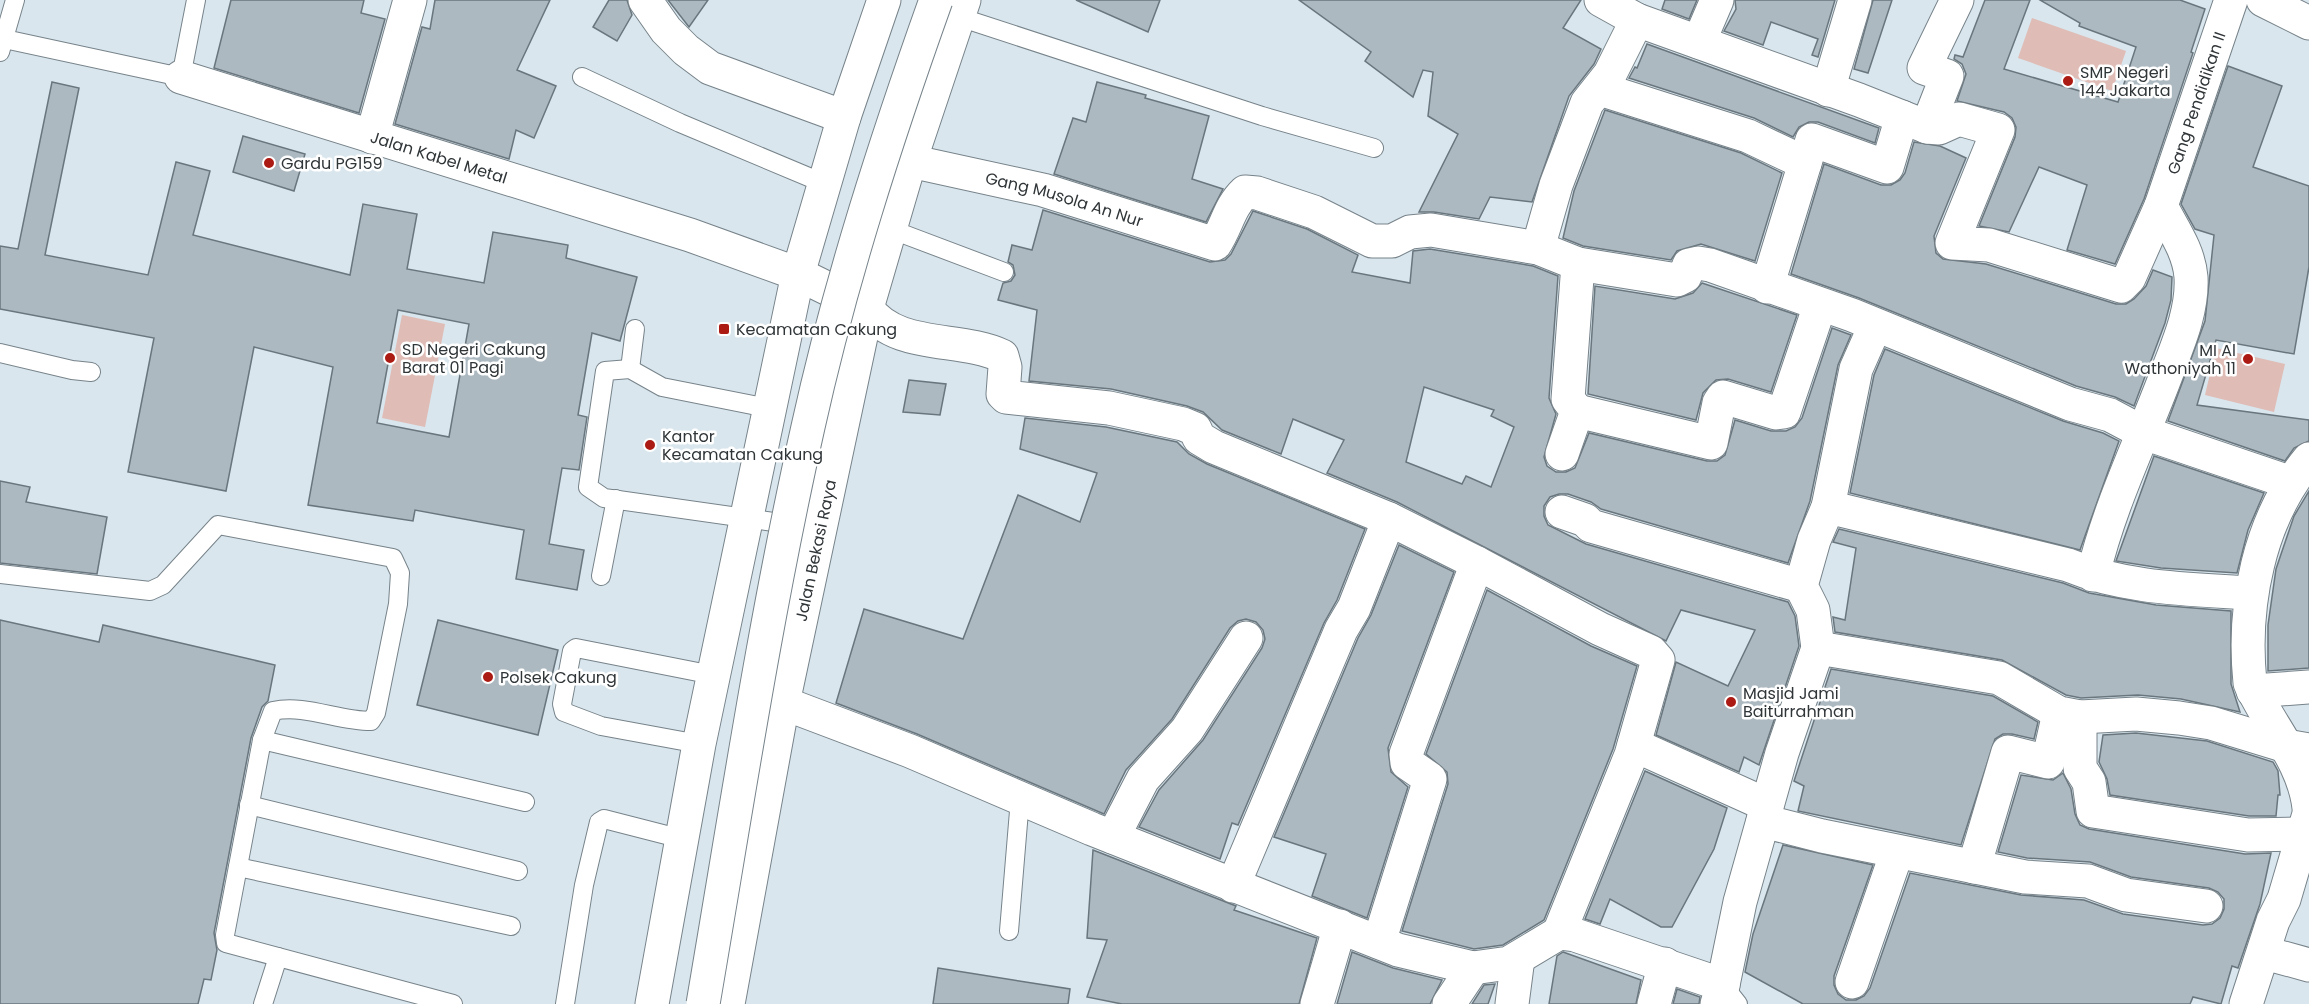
<svg xmlns="http://www.w3.org/2000/svg" width="2309" height="1004" font-family="Poppins,sans-serif">
	<rect width="100%" height="100%" fill="#d9e6ed"/>
	<g fill="#dfbcb6">
		<polygon points="2032,18 2126,51 2112,91 2018,58"/>
		<polygon points="402,315 445,324 425,427 382,418"/>
		<polygon points="2216,348 2285,364 2274,412 2205,395"/>
	</g>
	<g fill="#adb9c1" stroke="#6a767d" stroke-width="1.5" fill-rule="evenodd">
		<polygon points="231,0 364,0 361,13 385,19 359,113 214,68"/>
		<polygon points="435,0 550,0 517,70 556,86 534,138 516,130 509,159 395,124 422,27 430,29"/>
		<polygon points="609,0 627,0 632,15 617,41 593,27"/>
		<polygon points="668,0 708,0 689,27"/>
		<polygon points="1076,0 1160,0 1148,32"/>
		<polygon points="1299,0 1581,0 1563,28 1601,49 1594,64 1569,96 1532,202 1490,197 1479,219 1434,212 1419,212 1458,134 1428,116 1433,72 1423,70 1413,97 1365,61 1371,52"/>
		<polygon points="1665,0 1697,0 1689,19 1662,9"/>
		<polygon points="1735,0 1835,0 1818,57 1812,55 1818,39 1771,22 1763,45 1724,31 1736,9"/>
		<polygon points="1873,0 1892,0 1868,73 1854,69"/>
		<polygon points="1985,0 2030,0 2004,69 2118,102 2136,47 2079,26 2080,23 2040,0 2180,0 2205,9 2191,52 2193,53 2144,199 2115,264 2067,250 2087,185 2039,167 2009,232 1979,226 2015,137 2016,127 2012,118 2004,112 1957,101 1966,74 1962,64 1954,59 1955,55 1963,57"/>
		<polygon points="1647,44 1879,128 1875,143 1818,122 1809,122 1799,127 1793,137 1754,118 1629,78 1635,67 1637,68"/>
		<polygon points="2228,66 2282,86 2253,167 2309,186 2309,267 2294,354 2216,340 2197,405 2309,420 2309,441 2294,448 2285,461 2168,421 2205,321 2214,235 2195,229 2181,204"/>
		<path d="M 52,82 L 79,88 L 45,255 L 148,275 L 176,162 L 210,171 L 193,235 L 350,275 L 363,204 L 417,214 L 407,269 L 484,283 L 493,232 L 568,245 L 566,258 L 637,277 L 620,341 L 592,333 L 578,415 L 587,417 L 579,470 L 562,468 L 549,544 L 584,550 L 577,590 L 516,579 L 524,530 L 415,510 L 413,521 L 308,505 L 333,367 L 254,347 L 226,491 L 128,472 L 154,338 L 0,309 L 0,246 L 18,249 ZM 398,310 L 469,324 L 449,437 L 377,423 Z"/>
		<polygon points="1097,82 1146,95 1145,98 1209,116 1192,179 1223,189 1206,222 1054,174 1073,118 1086,122"/>
		<polygon points="1605,110 1741,153 1782,173 1755,261 1701,244 1677,251 1671,260 1583,246 1563,238 1574,191"/>
		<polygon points="243,136 305,154 294,191 233,172"/>
		<polygon points="1914,142 1940,146 1966,158 1934,236 1936,253 1943,259 1986,264 2116,304 2126,304 2134,299 2146,286 2153,270 2172,277 2171,300 2165,323 2134,406 2115,397 2076,386 1859,298 1791,274 1824,164 1881,185 1891,185 1900,180 1905,173"/>
		<path d="M 1043,210 L 1210,262 L 1225,260 L 1231,254 L 1253,211 L 1307,229 L 1358,255 L 1352,272 L 1410,283 L 1413,251 L 1430,249 L 1533,266 L 1558,276 L 1549,398 L 1556,414 L 1544,457 L 1547,466 L 1556,472 L 1566,472 L 1575,468 L 1589,433 L 1707,461 L 1717,461 L 1725,455 L 1735,420 L 1771,431 L 1786,431 L 1795,427 L 1802,418 L 1832,328 L 1851,335 L 1838,365 L 1810,501 L 1788,563 L 1601,509 L 1591,502 L 1568,494 L 1559,494 L 1550,497 L 1544,506 L 1544,516 L 1548,525 L 1586,544 L 1788,602 L 1795,616 L 1799,646 L 1759,765 L 1744,757 L 1739,772 L 1656,735 L 1676,662 L 1728,686 L 1755,630 L 1681,610 L 1666,641 L 1397,502 L 1327,473 L 1344,440 L 1293,419 L 1281,454 L 1222,430 L 1203,412 L 1187,406 L 1111,389 L 1029,381 L 1037,310 L 998,300 L 1003,283 L 1011,281 L 1015,275 L 1013,265 L 1008,262 L 1012,245 L 1032,250 ZM 1424,387 L 1494,410 L 1491,416 L 1514,427 L 1491,487 L 1466,476 L 1462,484 L 1406,462 Z"/>
		<polygon points="1702,283 1797,315 1771,392 1728,379 1716,380 1703,393 1696,420 1588,394 1595,286 1675,299 1693,293"/>
		<polygon points="1885,349 2063,421 2103,433 2119,441 2080,550 1850,493 1874,375"/>
		<polygon points="909,380 946,384 940,415 903,412"/>
		<polygon points="1025,418 1106,427 1177,442 1189,454 1207,464 1365,529 1337,600 1324,623 1238,825 1232,823 1220,859 1139,827 1159,790 1203,740 1262,648 1265,639 1263,630 1256,622 1246,619 1238,621 1230,628 1172,719 1126,770 1104,814 917,734 836,703 864,609 963,639 1018,495 1080,522 1097,473 1020,449"/>
		<polygon points="2154,456 2264,493 2248,530 2237,573 2161,568 2116,561"/>
		<polygon points="0,481 30,487 26,502 107,517 97,574 0,563"/>
		<polygon points="2309,491 2309,668 2268,671 2268,625 2276,569 2294,516"/>
		<polygon points="1839,529 2063,583 2089,593 2156,605 2231,611 2231,684 2240,712 2181,699 2138,695 2081,698 2066,695 2002,660 1835,632 1833,617 1845,620 1856,548 1833,542"/>
		<polygon points="1399,545 1454,572 1388,748 1391,772 1408,787 1367,918 1312,896 1326,854 1274,837 1358,638 1371,615"/>
		<polygon points="1487,590 1591,646 1637,666 1613,749 1544,920 1503,945 1474,949 1402,931 1448,784 1447,772 1426,754"/>
		<polygon points="0,620 99,642 103,625 275,665 268,701 262,707 251,738 214,933 217,950 211,980 204,979 198,1004 0,1004"/>
		<polygon points="438,620 558,650 538,735 417,705"/>
		<polygon points="1831,669 1993,696 2038,722 2034,739 2012,734 2003,734 1995,739 1961,845 1798,811 1804,786 1794,781"/>
		<polygon points="2136,733 2207,741 2273,762 2278,771 2280,795 2278,795 2276,816 2249,816 2110,795 2107,779 2099,762 2103,735"/>
		<polygon points="1645,771 1727,808 1714,849 1672,927 1661,927 1610,899 1600,924 1585,919"/>
		<polygon points="2063,773 2071,789 2075,814 2080,825 2089,829 2245,854 2271,853 2260,904 2238,968 2232,966 2221,1004 2193,997 2190,1004 1803,1004 1745,972 1753,934 1783,845 1873,865 1834,976 1834,985 1838,994 1846,1000 1856,1000 1864,996 1870,988 1910,873 2021,895 2084,900 2123,914 2203,925 2212,924 2220,918 2224,909 2224,899 2218,892 2209,888 2131,877 2090,862 2027,858 1998,852 2021,775 2053,780"/>
		<polygon points="1093,850 1236,906 1234,910 1317,938 1299,1004 1122,1004 1087,997 1107,940 1087,938"/>
		<polygon points="1352,952 1393,968 1442,980 1430,1004 1337,1004"/>
		<polygon points="1563,952 1641,980 1636,1004 1549,1004 1557,956"/>
		<polygon points="938,968 1070,989 1068,1004 933,1004"/>
		<polygon points="1495,984 1488,1004 1472,1004 1484,985"/>
		<polygon points="1677,989 1700,997 1699,1004 1673,1004"/>
	</g>
	<g fill="none" stroke-linecap="round" stroke-linejoin="round">
		<g stroke="#77838a" stroke-width="20">
			<g id="service">
				<polyline points="959,17 1262,116 1374,148"/>
				<polyline points="0,38 181,77 196,0"/>
				<polyline points="0,52 15,0"/>
				<polyline points="582,77 680,123 823,183"/>
				<polyline points="890,229 1004,272"/>
				<polyline points="0,353 72,370 91,372"/>
				<polyline points="630,369 635,329"/>
				<polyline points="768,408 662,387 630,369 605,371 588,487 604,498 795,525"/>
				<path d="M 0,574 L 150,591 L 163,585 L 218,525 L 393,558 L 400,573 L 398,604 L 376,713 L 371,721 C 338,721 305,704 273,711 L 262,740 L 225,935 L 226,943 L 453,1004"/>
				<polyline points="601,576 616,499"/>
				<polyline points="262,740 525,802"/>
				<polyline points="699,744 601,726 564,712 562,704 572,651 576,648 713,675"/>
				<polyline points="249,805 518,871"/>
				<polyline points="238,867 511,926"/>
				<polyline points="1009,931 1020,799"/>
				<polyline points="1723,985 1738,1004"/>
				<polyline points="263,1004 278,957"/>
				<polyline points="565,1004 584,885 599,822 604,819 682,839"/>
			</g>
		</g>
		<g stroke="#77838a" stroke-width="35">
			<g id="minor">
				<polyline points="645,0 666,30 686,50 710,68 844,117"/>
				<path id="s1" d="M 1601,0 L 1637,20 L 1859,100 L 1927,127 L 1939,128 L 1959,119 L 1998,130 L 1952,243 L 1989,245 L 2121,286 L 2129,278 L 2161,206 L 2231,0"/>
				<polyline points="2263,0 2309,23"/>
				<polyline points="1699,42 1717,0"/>
				<path id="s2" d="M 181,77 L 690,235 L 798,274 L 867,308 C 895,350 960,336 1002,356 L 1005,367 L 1003,394 L 1006,397 L 1109,408 L 1183,424 L 1195,429 L 1199,438 L 1214,447 L 1389,519 L 1477,563 L 1600,629 L 1651,652 L 1658,660 L 1631,755 L 1559,933"/>
				<polyline points="1600,89 1748,136 1805,163"/>
				<polyline points="1828,90 1855,0"/>
				<polyline points="1927,127 1947,76 1924,68 1957,0"/>
				<polyline points="372,137 410,0"/>
				<path id="s3" d="M 910,161 L 1043,190 L 1215,244 C 1227,226 1229,207 1245,192 L 1257,193 L 1314,212 L 1372,241 L 1392,241 L 1410,232 L 1431,230 L 1538,248 L 1578,264 L 1677,280 L 1685,276 L 1689,265 L 1698,263 L 1710,265 L 1852,315 L 2070,404 L 2110,415 L 2144,433 L 2289,482"/>
				<polyline points="1538,248 1556,185 1587,103 1610,74 1637,20"/>
				<polyline points="1767,287 1812,140 1887,167 1902,117"/>
				<polyline points="1577,411 1711,443 1719,403 1723,397 1776,413 1784,412 1820,305"/>
				<polyline points="1562,454 1577,411 1568,399 1578,264"/>
				<path d="M 2309,459 C 2259,519 2242,605 2250,683 C 2268,724 2304,761 2309,808"/>
				<path d="M 1828,507 L 2068,565 C 2126,589 2190,589 2251,593"/>
				<polyline points="1562,512 1585,520 1591,526 1801,586"/>
				<path d="M 2093,575 C 2109,507 2140,444 2165,378 C 2177,346 2193,312 2191,277 C 2189,251 2173,229 2161,206"/>
				<polyline points="1818,648 1999,678 2059,713 2080,717 2136,714 2179,718 2211,723 2286,746 2309,750"/>
				<polyline points="2253,691 2309,687"/>
				<polyline points="783,703 910,751 1092,829 1398,950 1473,968 1509,963 1559,933 1575,935 1723,985"/>
				<polyline points="2080,717 2080,768 2089,782 2093,811 2248,835 2304,834"/>
				<polyline points="1634,745 1767,805"/>
				<polyline points="1763,821 1822,836 2025,877 2088,881 2126,895 2206,906"/>
				<polyline points="1113,837 1143,779 1187,730 1246,638"/>
				<polyline points="1974,867 2008,752 2048,762 2059,713"/>
				<polyline points="1233,886 1341,630 1354,608 1389,519"/>
				<polyline points="1379,942 1430,779 1407,763 1406,754 1477,563"/>
				<polyline points="2265,953 2309,965"/>
				<polyline points="1852,982 1897,852"/>
				<polyline points="1317,1004 1340,926"/>
				<polyline points="1449,1004 1473,968"/>
				<polyline points="1512,1004 1518,958"/>
				<polyline points="1654,1004 1665,964"/>
				<polyline points="1717,1004 1723,985 1740,902 1782,753 1818,648 1813,610 1801,586 1814,540 1828,507 1856,369 1875,326"/>
				<polyline points="2246,1004 2273,921 2284,899 2309,814"/>
			</g>
		</g>
		<g stroke="#77838a" stroke-width="35">
			<g id="trunk">
				<polyline points="652,1004 699,744 798,274 844,117 884,0"/>
				<path id="s4" d="M 728,1004 L 783,703 L 867,308 L 910,161 L 964,0"/>
			</g>
		</g>
		<use href="#service" stroke="#fff" stroke-width="18"/>
		<use href="#minor" stroke="#fff" stroke-width="33"/>
		<use href="#trunk" stroke="#fff" stroke-width="33"/>
		<g stroke="#77838a" stroke-width="35" stroke-linecap="butt">
			<path id="motorway-bridge" d="M 703,1004 C 736,811 765,618 808,427 C 840,282 886,140 936,0"/>
		</g>
		<use href="#motorway-bridge" stroke="#fff" stroke-width="33"/>
	</g>
	<g fill="#ab1a13" stroke="#fff" stroke-width="2">
		<circle cx="2068" cy="81" r="6"/>
		<circle cx="269" cy="163" r="6"/>
		<rect x="718" y="323" width="12" height="12" rx="3"/>
		<circle cx="390" cy="358" r="6"/>
		<circle cx="2248" cy="359" r="6"/>
		<circle cx="650" cy="445" r="6"/>
		<circle cx="488" cy="677" r="6"/>
		<circle cx="1731" cy="702" r="6"/>
	</g>
	<g text-anchor="middle" dominant-baseline="central" stroke-width="5" stroke-linejoin="round" paint-order="stroke">
		<g font-size="16" fill="#303538" stroke="#fff" text-anchor="start">
			<text x="2080" y="72">SMP Negeri<tspan x="2080" dy="18">144 Jakarta</tspan></text>
			<text x="281" y="163">Gardu PG159</text>
			<text x="736" y="329">Kecamatan Cakung</text>
			<text x="402" y="349">SD Negeri Cakung<tspan x="402" dy="18">Barat 01 Pagi</tspan></text>
			<text x="2236" y="350" text-anchor="end">MI Al<tspan x="2236" dy="18">Wathoniyah 11</tspan></text>
			<text x="662" y="436">Kantor<tspan x="662" dy="18">Kecamatan Cakung</tspan></text>
			<text x="500" y="677">Polsek Cakung</text>
			<text x="1743" y="693">Masjid Jami<tspan x="1743" dy="18">Baiturrahman</tspan></text>
		</g>
		<g font-size="16" fill="#303538" stroke="#fff">
			<text stroke="none"><textPath href="#s1" startOffset="921">Gang Pendidikan II</textPath></text>
			<text stroke="none"><textPath href="#s2" startOffset="270">Jalan Kabel Metal</textPath></text>
			<text stroke="none"><textPath href="#s3" startOffset="159">Gang Musola An Nur</textPath></text>
			<text stroke="none"><textPath href="#s4" startOffset="462">Jalan Bekasi Raya</textPath></text>
		</g>
	</g>
</svg>
